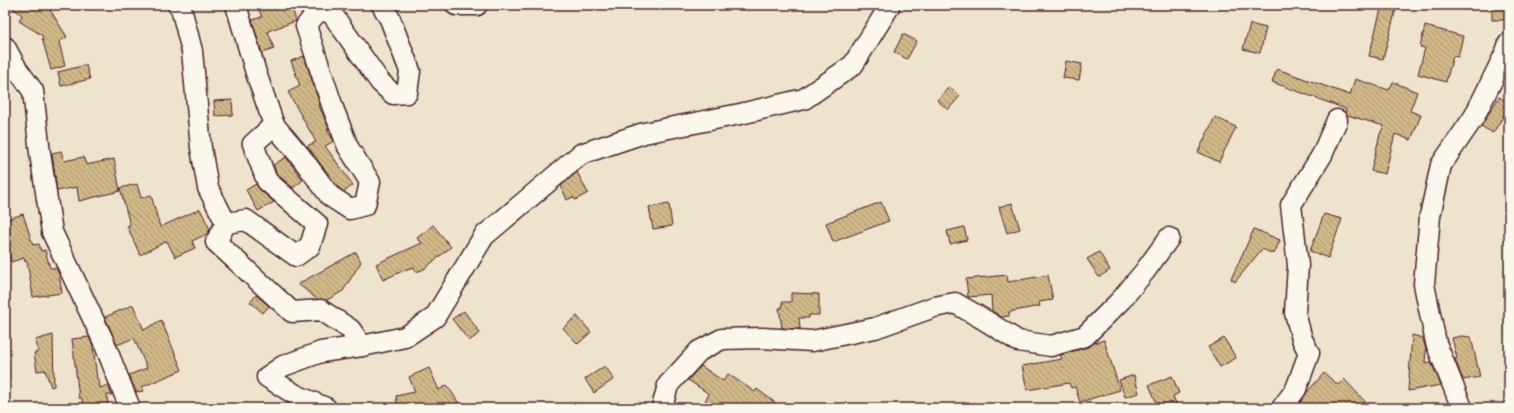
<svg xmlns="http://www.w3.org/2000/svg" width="1514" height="413" font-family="'Playpen Sans',sans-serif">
	<defs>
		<pattern id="building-back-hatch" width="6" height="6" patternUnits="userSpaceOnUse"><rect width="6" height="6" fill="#d1b888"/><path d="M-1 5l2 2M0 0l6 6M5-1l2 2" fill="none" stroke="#ac956f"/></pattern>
	</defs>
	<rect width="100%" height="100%" fill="#eee4ce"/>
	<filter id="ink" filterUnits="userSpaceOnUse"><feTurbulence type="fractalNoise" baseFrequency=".025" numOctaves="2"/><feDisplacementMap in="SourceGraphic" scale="8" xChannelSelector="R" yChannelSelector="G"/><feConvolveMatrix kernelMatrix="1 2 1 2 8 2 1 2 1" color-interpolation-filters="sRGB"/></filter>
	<g filter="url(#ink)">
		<g fill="url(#building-back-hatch)" stroke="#4a1f2b">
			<polygon points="9,5 47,5 67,37 59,42 65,66 51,70 42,38 43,36 19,21 22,15"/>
			<polygon points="257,5 291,5 296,21 268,31 274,49 262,53 252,20 262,17"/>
			<polygon points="1382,5 1397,5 1383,59 1369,56"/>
			<rect x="1492" y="5" width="17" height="15"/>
			<polygon points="1250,24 1266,28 1260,53 1243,49"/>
			<polygon points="1425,26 1463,36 1458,57 1453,56 1446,82 1418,74 1425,48 1420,47"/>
			<polygon points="903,34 917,41 907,59 894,52"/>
			<polygon points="304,56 320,105 319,105 329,129 327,130 334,141 325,146 353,185 344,192 338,187 307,146 316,142 288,92 300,86 291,61"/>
			<polygon points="1066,61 1082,64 1079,80 1063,78"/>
			<polygon points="86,65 90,79 61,86 58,72"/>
			<polygon points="1277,69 1350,95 1355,79 1389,90 1393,82 1417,92 1410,111 1421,115 1411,140 1395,134 1385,174 1371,171 1380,134 1384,126 1347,115 1345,112 1346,109 1272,82"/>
			<polygon points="949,87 960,96 948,110 937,100"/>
			<polygon points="1499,97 1509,103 1509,107 1493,133 1481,126"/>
			<polygon points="232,100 233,115 215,116 214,101"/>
			<polygon points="1215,117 1236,127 1219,162 1198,152"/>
			<polygon points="61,151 64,161 84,157 86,165 114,159 120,191 79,201 77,187 57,191 52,153"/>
			<polygon points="286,157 303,180 293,188 277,174 273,165"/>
			<polygon points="577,172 588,193 575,200 573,197 567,200 561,186"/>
			<polygon points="137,184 141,198 151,195 160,227 200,209 210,229 207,234 192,241 195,248 175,257 167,241 140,255 127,226 130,225 120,188"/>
			<polygon points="256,184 260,190 274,202 258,211 246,190"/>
			<polygon points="881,202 889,221 833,242 826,223"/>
			<polygon points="1012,203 1020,229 1007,233 999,207"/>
			<polygon points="669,204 672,226 653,229 649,207"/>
			<polygon points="23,214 33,245 39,244 41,251 45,250 50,268 56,268 59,274 62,293 33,297 27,261 25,262 24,258 11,262 5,241 11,240 5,220"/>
			<polygon points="1324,214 1342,219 1328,258 1310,251"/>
			<polygon points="433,225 451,247 424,269 416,272 414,267 407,269 383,280 376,264 422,243 417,238"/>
			<polygon points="964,227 967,240 950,244 947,231"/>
			<polygon points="1254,229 1280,240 1274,254 1262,249 1235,282 1231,279"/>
			<polygon points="356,252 361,262 343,291 327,300 317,299 298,284"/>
			<polygon points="1099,252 1110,270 1099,277 1087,259"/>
			<polygon points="1007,275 1008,282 1048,275 1053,300 1039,302 1040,306 1009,312 1009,316 1001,317 992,311 991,295 968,297 966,279"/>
			<polygon points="791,293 819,294 819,315 809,315 809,318 799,318 800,329 782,328 779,308 782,308 782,302 791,302"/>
			<polygon points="256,295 269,306 263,313 250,302"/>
			<polygon points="133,305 144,330 161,320 182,370 142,387 144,391 136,392 129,375 147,368 134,338 117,345 105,317"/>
			<polygon points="464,311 480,333 469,341 452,319"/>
			<polygon points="577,316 591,332 578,344 563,328"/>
			<polygon points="53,335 54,386 51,387 45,370 37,371 34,353 39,352 35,340"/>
			<polygon points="1412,335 1423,338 1426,350 1425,363 1431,362 1441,385 1408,391"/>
			<polygon points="1461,336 1471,337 1480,377 1463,380 1455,359 1457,358 1452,338"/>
			<polygon points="89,337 93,346 97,379 99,379 100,388 108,385 112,395 107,395 108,408 83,408 82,398 79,398 72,339"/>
			<polygon points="1224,338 1236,358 1220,367 1208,347"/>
			<polygon points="1104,340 1120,390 1080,402 1075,387 1071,388 1069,383 1027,390 1022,366 1062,359 1060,355 1088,347 1094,343"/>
			<polygon points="605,366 614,379 594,393 585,379"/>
			<polygon points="701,366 723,381 728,374 755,392 757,389 782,408 701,408 709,394 688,380"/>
			<polygon points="429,368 439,390 447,385 462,408 398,408 396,396 415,392 409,377"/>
			<polygon points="1324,373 1338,385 1344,379 1371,408 1296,408 1308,391"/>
			<polygon points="1134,375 1139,393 1125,397 1119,380"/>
			<polygon points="1172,376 1179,393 1173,396 1178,408 1159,408 1149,385"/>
		</g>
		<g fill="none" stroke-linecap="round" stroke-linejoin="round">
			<g stroke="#4a1f2b" stroke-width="23">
				<g id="minor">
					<polyline points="178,5 181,8 192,51 201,148 208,188 226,223"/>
					<polyline points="236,5 256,73 274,125"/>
					<polyline points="456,5 477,5"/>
					<polyline points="5,47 17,69 33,91 40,153 52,232 103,340 130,408"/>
					<polyline points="362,346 350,329 321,310 292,312 216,242 226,223 246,220 296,256 310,246 317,224 267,181 253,144 274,125 301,157 330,196 350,209 365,205 370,182 348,147 333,108 306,26 317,12 330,11 380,82 393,94 407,93 410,71 390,19 382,5"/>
					<polyline points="326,408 296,395 267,377 283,366 321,352 362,346 405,337 435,317 484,236 581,154 644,133 740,114 804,99 853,65 889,7"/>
					<polyline points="662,408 668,385 699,351 722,339 762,338 812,341 875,328 934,307 955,303 983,319 1018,341 1051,346 1085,336 1121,300 1145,271 1169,238"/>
					<polyline points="1282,408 1296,389 1309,353 1302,339 1295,313 1298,265 1291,205 1322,155 1337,120"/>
					<polyline points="1462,408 1436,343 1424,284 1430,216 1441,165 1474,117 1506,52 1509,43"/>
				</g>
			</g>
			<use href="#minor" stroke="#fbf7ec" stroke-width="20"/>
		</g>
	</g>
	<rect width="1514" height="413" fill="none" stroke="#fbf7ec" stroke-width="20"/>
	<rect x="10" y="10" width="1494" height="393" fill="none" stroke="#4a1f2b" stroke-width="1.5" filter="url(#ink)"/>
</svg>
